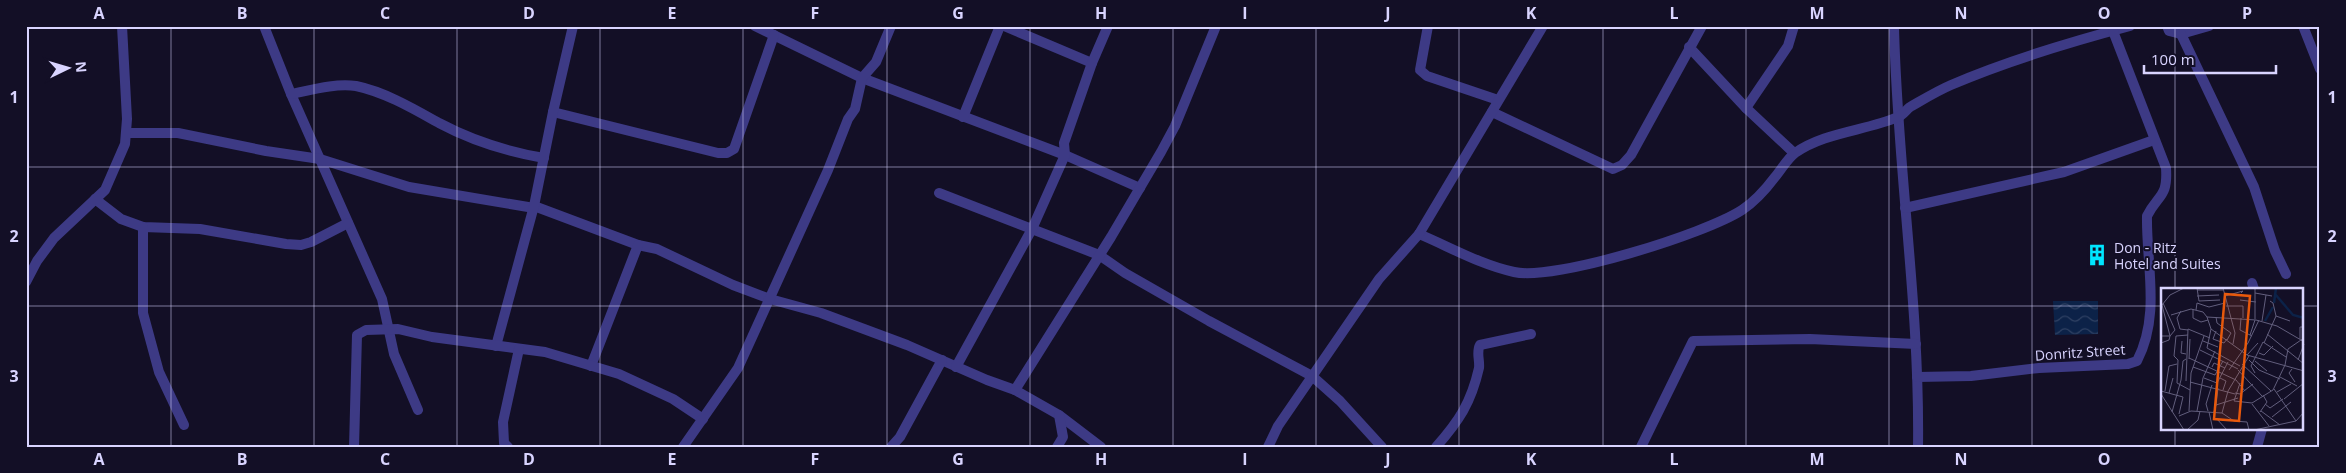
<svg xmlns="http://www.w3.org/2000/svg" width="2346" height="473" font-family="'Open Sans',sans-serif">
	<defs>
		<pattern id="water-waves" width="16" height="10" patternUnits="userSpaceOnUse" patternTransform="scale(1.25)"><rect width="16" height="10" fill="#0c2248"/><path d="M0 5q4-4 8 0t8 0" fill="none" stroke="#2f4163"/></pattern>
	</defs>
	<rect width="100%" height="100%" fill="#130f26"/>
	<polygon fill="url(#water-waves)" points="2053,301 2098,301 2098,334 2055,335"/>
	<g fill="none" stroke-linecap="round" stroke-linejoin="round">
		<g stroke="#3d3a85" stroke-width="10">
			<polyline points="264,26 291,94 382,299 394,354 418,410"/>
			<polyline points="755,26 862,78 1065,155 1140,188"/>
			<polyline points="1004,26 1092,63"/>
			<polyline points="1428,26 1420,70 1427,76 1498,100"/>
			<path d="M 1894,26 C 1897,167 1920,306 1918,447"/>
			<polyline points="2167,26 2169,31 2181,34 2209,26"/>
			<polyline points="2303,26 2320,69"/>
			<polyline points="2181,34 2254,187 2275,251 2286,274"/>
			<polyline points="1689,47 1746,108 1794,153"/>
			<path d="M 291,94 C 311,90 335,83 356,86 C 385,92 414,109 439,123 C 471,140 509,152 544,158"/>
			<polyline points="1746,108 1788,46 1794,26"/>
			<polyline points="553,112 718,153 727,153 734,149 774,35"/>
			<polyline points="1492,112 1613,169 1622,165 1631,155 1702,26"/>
			<polyline points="963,117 1000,26"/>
			<polyline points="126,133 178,133 266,151 320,159 409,187 534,208"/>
			<polyline points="939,193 1099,255 1125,273 1209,321 1312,376 1340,401 1382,447"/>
			<polyline points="95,199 121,219 143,227 200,229 286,244 301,245 311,242 348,223"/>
			<polyline points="534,206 638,245 657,249 733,285 770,299 821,313 907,345 987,380 1015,390 1059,415 1101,447"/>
			<polyline points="1905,208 2064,172 2154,140"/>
			<polyline points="143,227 143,313 159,372 184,425"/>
			<path d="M 1419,234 C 1450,247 1481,265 1514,272 C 1555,281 1705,234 1742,210 C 1754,202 1766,189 1775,177 C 1781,170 1787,159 1795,153 C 1825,132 1865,131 1898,117 C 1903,115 1906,110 1910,107 C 1924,99 1937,91 1951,85 C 2009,60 2070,42 2130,26"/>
			<polyline points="26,282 37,261 54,238 105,190 125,144 127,119 122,26"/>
			<polyline points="2252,283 2254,289"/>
			<polyline points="496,346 534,206 553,112 573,26"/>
			<polyline points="591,366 638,245"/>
			<polyline points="956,367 1032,229 1065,155 1064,143 1092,63 1108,26"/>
			<path d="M 1917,377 L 1971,376 L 2039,368 L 2128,364 L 2137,361 C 2161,315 2146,264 2147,216 C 2158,194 2168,198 2166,168 L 2113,31"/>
			<polyline points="1015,390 1111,237 1161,152 1175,126 1216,26"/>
			<polyline points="354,447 357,335 366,330 398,329 432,337 545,352 619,374 673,399 703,419"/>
			<polyline points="508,447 504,443 503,422 519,349"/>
			<polyline points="683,447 738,368 828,170 848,119 855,109 862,78 876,62 891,26"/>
			<polyline points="891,447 900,437 942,360"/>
			<polyline points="1057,447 1063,437 1059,415"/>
			<polyline points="1268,447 1278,426 1379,279 1419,234 1543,26"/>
			<path d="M 1436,447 C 1459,421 1471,403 1479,368 C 1480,360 1476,352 1480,345 L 1531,334"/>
			<polyline points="1641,447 1693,341 1810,339 1916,344"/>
			<polyline points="2257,447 2262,429"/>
		</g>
	</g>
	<path fill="none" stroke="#d9d4ff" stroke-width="1" stroke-opacity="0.55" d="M 171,26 L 171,447M 314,26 L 314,447M 457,26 L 457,447M 600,26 L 600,447M 743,26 L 743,447M 887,26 L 887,447M 1030,26 L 1030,447M 1173,26 L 1173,447M 1316,26 L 1316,447M 1459,26 L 1459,447M 1603,26 L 1603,447M 1746,26 L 1746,447M 1889,26 L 1889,447M 2032,26 L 2032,447M 2175,26 L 2175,289M 26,167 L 2320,167M 26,306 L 2162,306M 2302,306 L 2320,306M 2175,429 L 2175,447"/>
	<defs>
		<g id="building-bare" transform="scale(1.725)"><path d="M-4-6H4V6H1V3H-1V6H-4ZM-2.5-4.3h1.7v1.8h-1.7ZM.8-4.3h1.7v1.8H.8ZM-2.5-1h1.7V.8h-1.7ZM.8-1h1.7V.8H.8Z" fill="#00e5ff" stroke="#130f26" stroke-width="2.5" paint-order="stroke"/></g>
	</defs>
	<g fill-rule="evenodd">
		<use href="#building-bare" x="2097" y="255"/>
	</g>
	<g text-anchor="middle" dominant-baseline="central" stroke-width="4" stroke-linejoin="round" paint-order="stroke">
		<g font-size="14" fill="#d9d4ff" stroke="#130f26" text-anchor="start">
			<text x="2114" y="247">Don - Ritz<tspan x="2114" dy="16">Hotel and Suites</tspan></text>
		</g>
		<g font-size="14" fill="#d9d4ff" stroke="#130f26">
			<text transform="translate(2080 352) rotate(-4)">Donritz Street</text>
		</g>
	</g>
	<g transform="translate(2161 288)">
		<rect width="142" height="142" fill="#130f26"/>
		<path fill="none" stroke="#0c2248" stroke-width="2.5" d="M 114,6 L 132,27 L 143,30M 113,15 L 115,0M 104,33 L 112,19"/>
		<path fill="none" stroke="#625e7d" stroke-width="1" d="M 36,0 L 38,13 L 59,12M 62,0 L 74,45 L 72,56M 36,2 L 62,2M 94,5 L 111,8M 36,8 L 58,7M 64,8 L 82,3 L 80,5M 79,12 L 95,14M 109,13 L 112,15 L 115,28M 65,18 L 82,18 L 82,30M 32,21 L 32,30 L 40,34 L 47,32M 35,22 L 36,15 L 48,19 L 64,15M 20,23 L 16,30 L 19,41 L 27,42M 10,27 L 30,21 L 42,24 L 46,29M 55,29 L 56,35 L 70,45 L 66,52M 80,30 L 79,42 L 91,48M 94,31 L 94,0M 101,33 L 105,7M 50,41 L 46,60 L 79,78M 55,43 L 52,51 L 63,55 L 66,51M 106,46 L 143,76M 27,47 L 15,48 L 13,68 L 17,72 L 16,95 L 29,102M 89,47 L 94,32M 0,48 L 9,48 L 14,42 L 2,15M 143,50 L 140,52 L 116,38 L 95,32 L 46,29 L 50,41 L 86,67 L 143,83M 139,51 L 139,39 L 143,39M 21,53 L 20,65 L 25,66M 42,53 L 57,59M 0,55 L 8,52 L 9,48 L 1,17 L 9,7 L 23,0M 103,55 L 115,28 L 129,33M 39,62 L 77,81M 98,65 L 103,67 L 112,58M 86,67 L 97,55M 28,70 L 75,92 L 84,103M 28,71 L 29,51M 88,72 L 98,82 L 119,91M 137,72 L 143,56M 94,73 L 106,83M 81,76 L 110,103M 32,79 L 54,87 L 62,73M 51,79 L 53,75 L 64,80M 131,81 L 128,85 L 134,94M 68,82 L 87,55 L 98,32M 77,82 L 101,108M 94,85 L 90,78 L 102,54 L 125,69M 119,89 L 136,98M 43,90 L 56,95 L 67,74M 59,90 L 65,93 L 62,102M 25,93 L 27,41 L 49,50M 29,94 L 74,106M 79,95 L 73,113 L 91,115 L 112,102 L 124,77 L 127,61 L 140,52 L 143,55M 113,101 L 135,133M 0,103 L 22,109 L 18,126M 4,103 L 8,78 L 16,76M 67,103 L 88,68M 116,104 L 130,96M 8,105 L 12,90M 74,105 L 79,106 L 92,96M 0,106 L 23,142M 123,111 L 143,95M 91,116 L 108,138M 104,116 L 109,120 L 122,111M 55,117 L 57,100M 28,123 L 30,85 L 43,48M 36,123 L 42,90 L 54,63M 47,123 L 45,116 L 51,97M 100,123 L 119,137M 11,124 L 20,92 L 22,73 L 25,71M 48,124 L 52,142M 53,124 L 55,117 L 77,110M 99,124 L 106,114 L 102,107M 61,125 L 67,103M 18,128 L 30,123 L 61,125 L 73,133 L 86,134 L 88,142M 111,129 L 130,114M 55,130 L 66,142M 26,142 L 37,132 L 39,123M 93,142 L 135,133 L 143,124"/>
		<path fill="#e8590c" fill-opacity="0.15" stroke="#e8590c" stroke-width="2.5" d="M 64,6 L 89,8 L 78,133 L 53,131 Z"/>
		<rect width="142" height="142" fill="none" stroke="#d9d4ff" stroke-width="2.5"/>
	</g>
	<rect width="2346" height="473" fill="none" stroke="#130f26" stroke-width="55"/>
	<g transform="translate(68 68) rotate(85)" stroke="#130f26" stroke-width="4" paint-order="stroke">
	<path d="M0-4L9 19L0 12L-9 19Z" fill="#d9d4ff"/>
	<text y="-8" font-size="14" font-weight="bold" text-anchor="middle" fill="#d9d4ff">N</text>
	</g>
	<path d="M2144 65v8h132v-8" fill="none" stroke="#d9d4ff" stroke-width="2.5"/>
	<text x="2151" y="65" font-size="15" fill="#d9d4ff" stroke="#130f26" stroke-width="4" paint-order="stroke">100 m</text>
	<rect x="28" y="28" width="2290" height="418" fill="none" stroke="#d9d4ff" stroke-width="2"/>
	<g font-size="16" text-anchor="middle" font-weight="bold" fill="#d9d4ff">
		<text x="99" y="19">A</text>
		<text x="242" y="19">B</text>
		<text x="385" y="19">C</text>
		<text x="529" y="19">D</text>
		<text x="672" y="19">E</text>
		<text x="815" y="19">F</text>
		<text x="958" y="19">G</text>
		<text x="1101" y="19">H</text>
		<text x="1245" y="19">I</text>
		<text x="1388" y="19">J</text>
		<text x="1531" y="19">K</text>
		<text x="1674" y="19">L</text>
		<text x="1817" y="19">M</text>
		<text x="1961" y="19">N</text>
		<text x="2104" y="19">O</text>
		<text x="2247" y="19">P</text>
		<text x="14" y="103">1</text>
		<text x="2332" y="103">1</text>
		<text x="14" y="242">2</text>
		<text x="2332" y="242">2</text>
		<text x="14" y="382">3</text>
		<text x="2332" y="382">3</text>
		<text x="99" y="465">A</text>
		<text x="242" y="465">B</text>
		<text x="385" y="465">C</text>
		<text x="529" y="465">D</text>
		<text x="672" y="465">E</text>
		<text x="815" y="465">F</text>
		<text x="958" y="465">G</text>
		<text x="1101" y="465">H</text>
		<text x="1245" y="465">I</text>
		<text x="1388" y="465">J</text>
		<text x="1531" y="465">K</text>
		<text x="1674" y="465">L</text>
		<text x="1817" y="465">M</text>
		<text x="1961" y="465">N</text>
		<text x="2104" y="465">O</text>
		<text x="2247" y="465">P</text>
	</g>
</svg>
